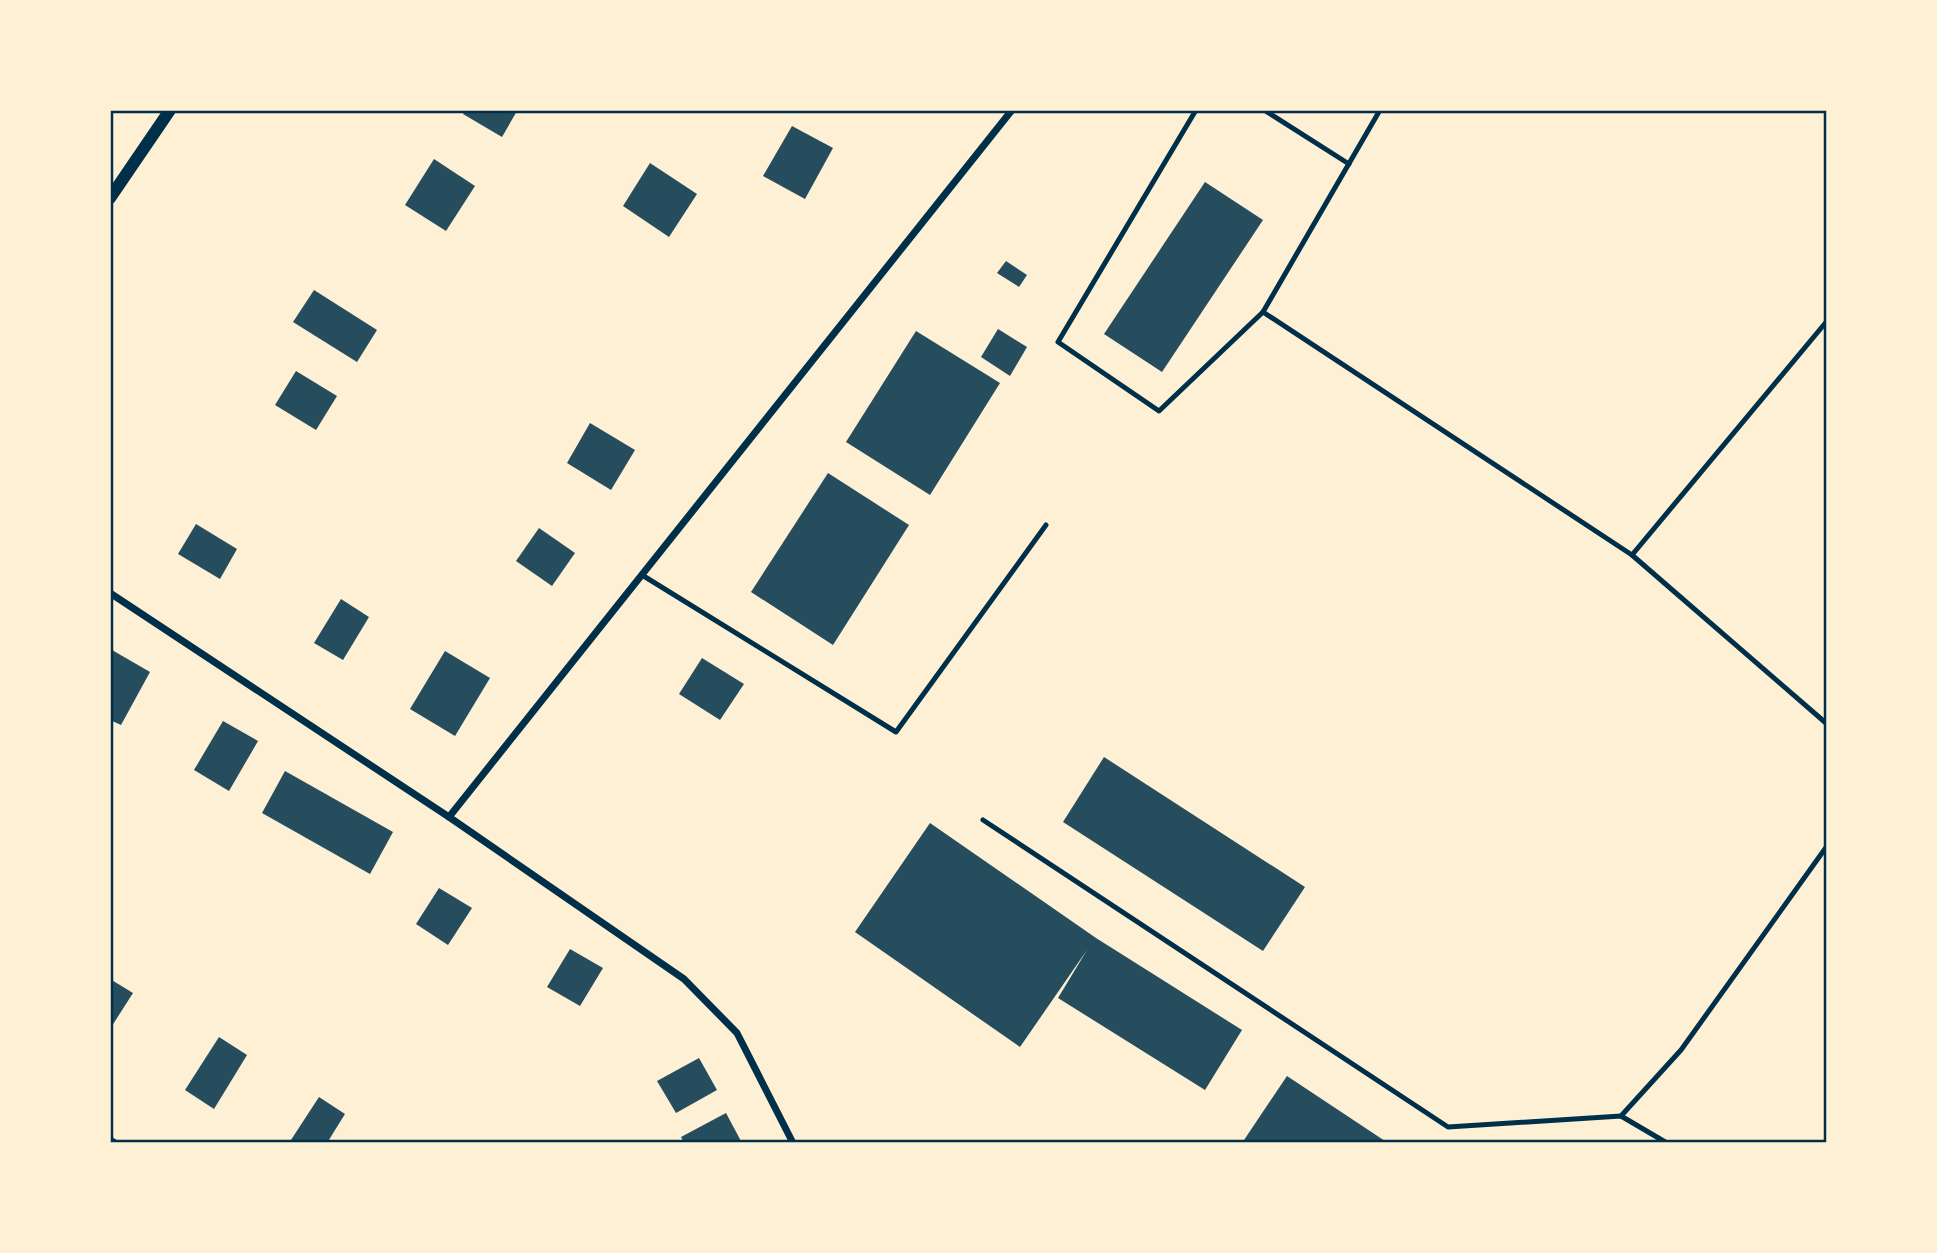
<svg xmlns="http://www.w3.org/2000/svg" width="1937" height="1253" font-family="'PT Serif',serif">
	<rect width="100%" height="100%" fill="#fdf0d5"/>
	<g fill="#264d5e">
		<polygon points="465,110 515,110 517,111 502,137 463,114"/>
		<polygon points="792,126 833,148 805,199 763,176"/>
		<polygon points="434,159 475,186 446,231 405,205"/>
		<polygon points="650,163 697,194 669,237 623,206"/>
		<polygon points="1205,182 1263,220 1162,372 1104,334"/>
		<polygon points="1006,261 1027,275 1019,287 997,273"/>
		<polygon points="314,290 377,330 357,362 293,322"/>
		<polygon points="998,329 1027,347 1010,376 981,357"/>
		<polygon points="916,331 1000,383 930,495 846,442"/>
		<polygon points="296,371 337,396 316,430 275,405"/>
		<polygon points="590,423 635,450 611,490 567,463"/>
		<polygon points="828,473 909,525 833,645 751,592"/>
		<polygon points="196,524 237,549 220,579 178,554"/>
		<polygon points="539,528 575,553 552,586 516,561"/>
		<polygon points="341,599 369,617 343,660 314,643"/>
		<polygon points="112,650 150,672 121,725 110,720"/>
		<polygon points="445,651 490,678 455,736 410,709"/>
		<polygon points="702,658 744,684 720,720 679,694"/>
		<polygon points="223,721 258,741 229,791 194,770"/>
		<polygon points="1104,757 1305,887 1263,951 1063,822"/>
		<polygon points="285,771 393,832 370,874 262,813"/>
		<polygon points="930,823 1096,938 1242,1030 1205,1090 1058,998 1087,950 1020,1047 855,932"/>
		<polygon points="439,888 472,908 448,945 416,924"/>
		<polygon points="570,949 603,968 580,1006 547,987"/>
		<polygon points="110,979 133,993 110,1029"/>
		<polygon points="219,1037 247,1055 214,1109 185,1090"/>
		<polygon points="699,1058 717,1090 676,1113 657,1081"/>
		<polygon points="1287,1076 1388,1143 1242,1143"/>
		<polygon points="319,1097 345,1114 327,1143 289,1143"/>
		<polygon points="726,1113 742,1143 684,1143 681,1137"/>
	</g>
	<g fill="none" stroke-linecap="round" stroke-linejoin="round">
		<g stroke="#003049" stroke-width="5">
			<polyline points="1196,110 1058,342 1159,411 1263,312"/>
			<polyline points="1264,110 1349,164"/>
			<polyline points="1380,110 1263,312 1632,555 1827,724"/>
			<polyline points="1632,555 1827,321"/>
			<polyline points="642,575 896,732 1046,525"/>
			<polyline points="983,820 1448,1127 1621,1116 1667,1143"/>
			<polyline points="1621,1116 1681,1050 1827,846"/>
		</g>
		<g stroke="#003049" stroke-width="7">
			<polyline points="110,593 449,817 684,979 737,1033 793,1143"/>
			<polyline points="449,817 1012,110"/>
			<polyline points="110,1140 115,1143"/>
		</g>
		<polyline stroke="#003049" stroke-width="12" points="110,198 170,110"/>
	</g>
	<rect width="1937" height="1253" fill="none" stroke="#fdf0d5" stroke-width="224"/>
	<rect x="112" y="112" width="1713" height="1029" fill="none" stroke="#003049" stroke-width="2.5"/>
</svg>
